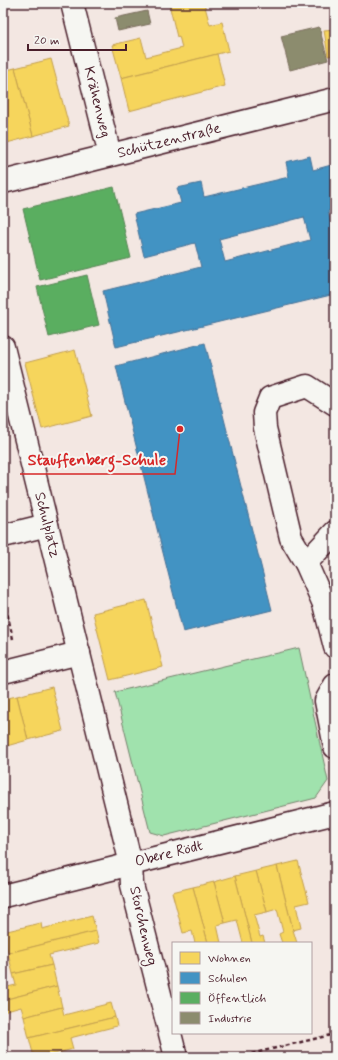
<svg xmlns="http://www.w3.org/2000/svg" width="338" height="1060" font-family="Mynerve,sans-serif">
	<rect width="100%" height="100%" fill="#f3e7e2"/>
	<filter id="ink" filterUnits="userSpaceOnUse"><feTurbulence type="fractalNoise" baseFrequency=".025" numOctaves="2"/><feDisplacementMap in="SourceGraphic" scale="8" xChannelSelector="R" yChannelSelector="G"/><feConvolveMatrix kernelMatrix="1 2 1 2 8 2 1 2 1" color-interpolation-filters="sRGB"/></filter>
	<g filter="url(#ink)">
		<polygon fill="#a0e2ad" stroke="#75806c" points="299,648 328,781 316,798 164,836 150,832 115,692"/>
		<g fill="#f6d55c" stroke="#c29e4d">
			<polygon points="173,3 204,3 210,25 222,22 229,51 121,78 112,45 141,38 146,57 182,48 179,36 177,37 169,4"/>
			<polygon points="335,29 335,55 328,56 324,30"/>
			<polygon points="217,54 225,86 129,111 121,78"/>
			<polygon points="51,59 69,126 33,136 15,68"/>
			<polygon points="15,68 33,136 3,144 3,71"/>
			<polygon points="75,350 92,416 42,429 25,363"/>
			<polygon points="146,600 163,667 110,680 93,613"/>
			<polygon points="52,687 63,731 28,740 17,696"/>
			<polygon points="17,696 28,740 3,747 3,699"/>
			<polygon points="298,861 309,902 296,905 301,928 293,930 277,866"/>
			<polygon points="277,866 293,930 297,943 282,943 279,934 283,932 277,909 267,912 256,871"/>
			<polygon points="256,871 267,912 254,915 260,937 263,936 265,943 252,943 235,876"/>
			<polygon points="235,876 252,943 243,943 237,920 225,923 214,882"/>
			<polygon points="214,882 225,923 217,925 221,943 208,943 193,887"/>
			<polygon points="193,887 208,943 195,943 192,931 183,933 172,892"/>
			<polygon points="92,916 96,931 8,953 3,932 41,923 42,929"/>
			<polygon points="96,931 99,943 49,955 52,965 13,974 8,953"/>
			<polygon points="52,965 57,986 3,1000 3,988 16,985 13,974"/>
			<polygon points="57,986 62,1007 24,1017 21,1007 3,1012 3,1000"/>
			<polygon points="111,1003 115,1017 29,1038 24,1017 62,1007 64,1015"/>
			<polygon points="115,1017 117,1026 70,1038 73,1049 43,1057 34,1057 29,1038"/>
		</g>
		<g fill="#4393c3" stroke="#457095" fill-rule="evenodd">
			<path d="M 310,156 L 313,170 L 335,164 L 335,209 L 328,211 L 334,235 L 335,235 L 335,294 L 116,347 L 103,291 L 201,267 L 195,243 L 144,256 L 134,214 L 181,203 L 177,188 L 201,183 L 204,197 L 289,177 L 286,162 ZM 304,217 L 310,240 L 225,262 L 219,239 Z"/>
			<polygon points="205,343 272,610 183,632 116,366"/>
		</g>
		<g fill="#5aae61" stroke="#558351">
			<polygon points="114,187 131,258 40,280 23,209"/>
			<polygon points="87,275 99,325 49,337 37,287"/>
		</g>
		<g fill="#8c8c6e" stroke="#786b5a">
			<polygon points="147,11 150,24 118,31 115,18"/>
			<polygon points="319,27 328,60 290,70 281,36"/>
		</g>
		<g fill="none" stroke-linecap="round" stroke-linejoin="round">
			<g stroke="#4a1f2b" stroke-width="25">
				<g id="minor">
					<polyline points="72,3 110,155"/>
					<polyline points="3,182 335,99"/>
					<polyline points="3,347 131,864 132,885 176,1057"/>
					<polyline points="335,404 307,386 270,398 264,413 265,428 291,538 306,563 324,604 335,647"/>
					<polyline points="3,536 47,525"/>
					<polyline points="306,563 335,532"/>
					<polyline points="3,672 79,653"/>
					<polyline points="335,685 326,701 335,747"/>
					<polyline points="3,896 335,813"/>
				</g>
			</g>
			<g stroke="#4a1f2b" stroke-width="2.5" stroke-dasharray="4 3" stroke-linecap="butt">
				<polyline points="3,594 13,639 15,638"/>
				<polyline points="238,1057 335,1034"/>
			</g>
			<use href="#minor" stroke="#f6f6f2" stroke-width="22"/>
		</g>
	</g>
	<g text-anchor="middle" dominant-baseline="central" stroke-width="4" stroke-linejoin="round" paint-order="stroke">
		<g font-size="15" fill="#4a1f2b" stroke="#f6f6f2">
			<text transform="translate(97 102) rotate(76)">Krähenweg</text>
			<text transform="translate(169 141) rotate(-14)">Schützenstraße</text>
			<text transform="translate(47 525) rotate(76)">Schulplatz</text>
			<text transform="translate(169 854) rotate(-14)">Obere Rödt</text>
			<text transform="translate(143 926) rotate(77)">Storchenweg</text>
		</g>
	</g>
	<path fill="none" stroke="#d62828" stroke-width="1.5" d="M180 429L175 474H20"/>
	<circle fill="#d62828" stroke="#f6f6f2" stroke-width="1.5" cx="180" cy="429" r="4"/>
	<g font-size="16" text-anchor="middle" font-weight="bold" fill="#d62828" stroke="#f6f6f2" stroke-width="4" stroke-linejoin="round" paint-order="stroke">
		<text x="97" y="465">Stauffenberg-Schule</text>
	</g>
	<rect width="338" height="1060" fill="none" stroke="#f6f6f2" stroke-width="16"/>
	<rect x="8" y="8" width="322" height="1044" fill="none" stroke="#4a1f2b" stroke-width="1.5" filter="url(#ink)"/>
	<rect x="172" y="942" width="140" height="92" fill="#f6f6f2" stroke="#b1a0a2"/>
	<rect x="180" y="952" width="20" height="12" fill="#f6d55c" stroke="#b1a0a2"/>
	<text x="208" y="962" font-size="12" fill="#4a1f2b">Wohnen</text>
	<rect x="180" y="972" width="20" height="12" fill="#4393c3" stroke="#b1a0a2"/>
	<text x="208" y="982" font-size="12" fill="#4a1f2b">Schulen</text>
	<rect x="180" y="992" width="20" height="12" fill="#5aae61" stroke="#b1a0a2"/>
	<text x="208" y="1002" font-size="12" fill="#4a1f2b">Öffentlich</text>
	<rect x="180" y="1012" width="20" height="12" fill="#8c8c6e" stroke="#b1a0a2"/>
	<text x="208" y="1022" font-size="12" fill="#4a1f2b">Industrie</text>
	<path d="M28 44v6h98v-6" fill="none" stroke="#4a1f2b" stroke-width="2"/>
	<text x="34" y="44" font-size="12" fill="#4a1f2b" stroke="#f6f6f2" stroke-width="3" paint-order="stroke">20 m</text>
</svg>
